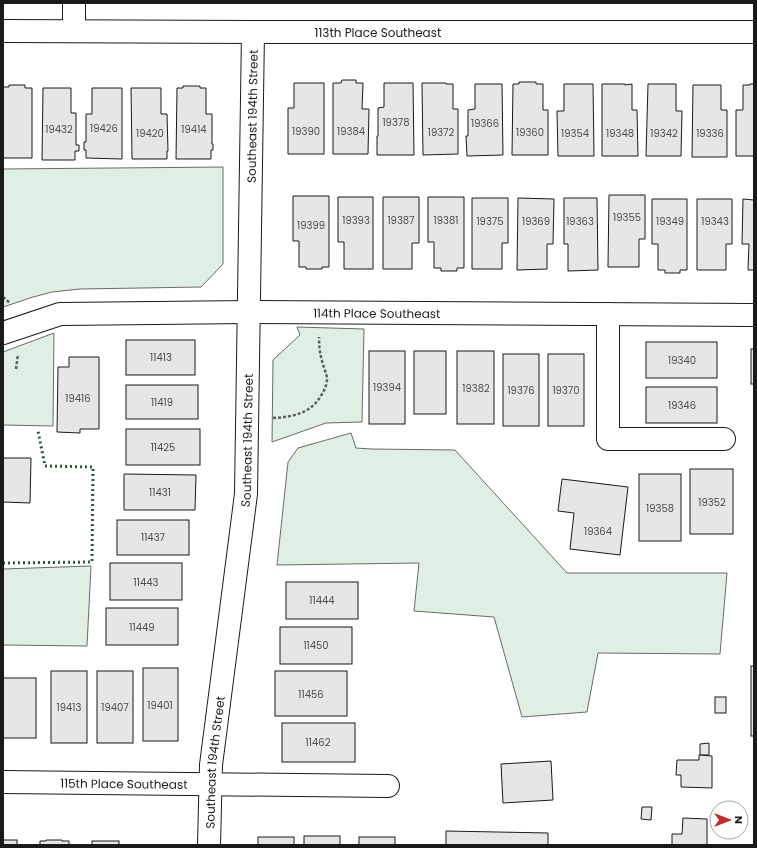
<svg xmlns="http://www.w3.org/2000/svg" width="757" height="848" font-family="Poppins,sans-serif">
	<rect width="100%" height="100%" fill="#fff"/>
	<g fill="#e0efe3" stroke="#6a6a6a">
		<polygon points="223,167 223,264 201,287 80,289 52,292 33,297 3,307 3,169"/>
		<polygon points="297,327 364,329 362,422 326,423 272,442 273,360 300,335"/>
		<polygon points="54,333 53,426 3,425 3,352"/>
		<polygon points="351,433 356,448 371,449 455,450 567,573 727,573 720,654 598,653 587,712 522,717 494,617 414,611 419,563 277,565 288,462 298,448"/>
		<polygon points="91,566 87,646 3,645 3,569"/>
	</g>
	<g fill="#e6e6e6" stroke="#1a1a1a">
		<polygon points="342,80 356,80 356,83 363,83 362,109 369,109 368,154 333,154 333,83 341,83"/>
		<polygon points="519,82 536,82 536,84 543,84 543,110 548,110 548,155 512,155 513,84 519,84"/>
		<polygon points="294,83 324,83 324,154 288,154 288,108 294,108"/>
		<polygon points="384,83 413,83 414,155 377,155 377,136 378,136 378,108 384,107"/>
		<polygon points="422,83 446,83 446,84 453,84 453,109 458,109 458,154 423,155"/>
		<polygon points="475,84 502,84 503,155 467,156 466,136 468,136 468,110 475,109"/>
		<polygon points="564,84 593,84 594,156 558,156 557,111 564,111"/>
		<polygon points="602,84 625,84 625,85 632,84 632,110 637,110 638,156 602,156"/>
		<polygon points="648,84 676,84 676,111 682,111 681,156 646,156"/>
		<polygon points="750,84 754,84 754,156 736,156 736,110 743,110 743,85 750,85"/>
		<polygon points="9,85 25,85 25,88 32,88 32,158 3,158 3,87 9,87"/>
		<polygon points="693,85 721,85 721,110 727,110 727,157 692,157"/>
		<polygon points="183,86 200,86 200,88 206,88 206,114 212,114 212,144 213,144 213,150 211,150 211,159 176,159 177,88 183,88"/>
		<polygon points="43,88 71,88 71,113 76,113 76,145 79,145 79,151 75,151 75,160 42,160"/>
		<polygon points="92,88 122,88 122,159 86,158 86,150 84,150 84,142 86,142 86,114 92,114"/>
		<polygon points="131,88 161,88 161,114 167,114 168,151 167,151 167,159 132,159"/>
		<polygon points="609,195 645,195 645,239 639,239 639,267 608,267"/>
		<polygon points="293,196 329,196 329,267 322,267 322,269 306,269 306,267 299,267 299,241 293,241"/>
		<polygon points="338,197 373,197 373,269 344,269 344,242 338,242"/>
		<polygon points="383,197 419,197 419,243 412,243 412,269 383,269"/>
		<polygon points="428,197 464,197 464,268 457,268 457,271 441,271 441,268 434,268 434,242 428,242"/>
		<polygon points="472,198 508,198 508,243 502,243 502,269 472,269"/>
		<polygon points="518,198 554,199 553,244 547,244 547,269 517,270"/>
		<polygon points="564,198 597,198 598,270 568,271 568,244 564,244"/>
		<polygon points="652,199 687,199 687,270 680,270 680,273 665,273 665,270 658,270 658,244 652,244"/>
		<polygon points="697,199 732,199 732,244 726,244 726,270 697,270"/>
		<polygon points="743,199 754,200 754,270 748,270 749,244 742,244"/>
		<rect x="126" y="340" width="69" height="35"/>
		<rect x="646" y="342" width="71" height="36"/>
		<rect x="751" y="349" width="3" height="35"/>
		<rect x="369" y="351" width="36" height="73"/>
		<rect x="414" y="351" width="32" height="63"/>
		<rect x="457" y="351" width="37" height="73"/>
		<rect x="503" y="354" width="36" height="72"/>
		<rect x="548" y="354" width="36" height="72"/>
		<polygon points="69,357 99,357 99,429 80,429 80,433 57,432 58,367 69,367"/>
		<rect x="126" y="385" width="72" height="34"/>
		<rect x="646" y="387" width="71" height="36"/>
		<rect x="126" y="429" width="74" height="36"/>
		<polygon points="3,458 31,458 30,503 3,502"/>
		<rect x="690" y="469" width="43" height="65"/>
		<polygon points="124,474 196,475 195,510 124,510"/>
		<rect x="639" y="474" width="42" height="67"/>
		<polygon points="562,479 628,487 620,555 570,549 574,513 558,511"/>
		<rect x="117" y="520" width="72" height="35"/>
		<rect x="110" y="563" width="72" height="37"/>
		<rect x="286" y="582" width="72" height="37"/>
		<rect x="106" y="608" width="72" height="37"/>
		<rect x="280" y="627" width="72" height="37"/>
		<rect x="751" y="666" width="3" height="70"/>
		<rect x="143" y="668" width="35" height="73"/>
		<rect x="51" y="671" width="36" height="72"/>
		<rect x="97" y="671" width="36" height="72"/>
		<rect x="275" y="671" width="72" height="45"/>
		<rect x="3" y="678" width="33" height="60"/>
		<rect x="715" y="697" width="11" height="16"/>
		<rect x="282" y="723" width="73" height="39"/>
		<polygon points="709,743 709,755 700,755 700,744"/>
		<polygon points="699,755 712,756 712,788 681,787 681,775 676,775 677,760 699,760"/>
		<polygon points="551,761 553,800 503,803 501,764"/>
		<polygon points="642,807 652,807 651,820 641,819"/>
		<polygon points="683,818 707,819 707,845 672,845 672,834 682,834"/>
		<polygon points="446,831 548,833 548,845 446,845"/>
		<rect x="304" y="836" width="36" height="9"/>
		<rect x="258" y="837" width="36" height="8"/>
		<rect x="359" y="837" width="36" height="8"/>
		<rect x="3" y="840" width="14" height="5"/>
		<polygon points="46,840 62,840 62,841 69,841 69,845 40,845 40,841 46,841"/>
		<rect x="92" y="841" width="27" height="4"/>
	</g>
	<g fill="none" stroke-linecap="round" stroke-linejoin="round">
		<g stroke="#1a1a1a" stroke-width="24">
			<g id="minor">
				<path id="s1" d="M 3,31 L 253,32 L 754,32"/>
				<polyline points="74,31 74,3"/>
				<polyline points="608,314 608,439 724,439"/>
				<path id="s2" d="M 3,333 L 60,314 L 249,312 L 754,315"/>
				<path id="s3" d="M 3,782 L 388,786"/>
				<path id="s4" d="M 209,845 L 211,765 L 246,494 L 253,32"/>
			</g>
		</g>
		<g stroke="#5f5f5f" stroke-width="2.5" stroke-dasharray="3 2" stroke-linecap="butt">
			<polyline points="3,297 10,303"/>
			<polyline points="16,369 18,354"/>
			<path d="M 273,418 C 293,417 312,413 322,394 C 325,389 327,384 327,379 C 327,374 324,369 323,364 C 320,355 319,347 319,337"/>
		</g>
		<use href="#minor" stroke="#fff" stroke-width="22"/>
		<polyline stroke="#2b5a34" stroke-width="3" stroke-dasharray="2 3" stroke-linecap="butt" points="3,563 92,562 93,467 45,466 38,431"/>
	</g>
	<g text-anchor="middle" dominant-baseline="central" stroke-width="3" stroke-linejoin="round" paint-order="stroke">
		<g font-size="10" fill="#4d4d4d">
			<text x="396" y="122">19378</text>
			<text x="485" y="123">19366</text>
			<text x="104" y="128">19426</text>
			<text x="59" y="129">19432</text>
			<text x="194" y="129">19414</text>
			<text x="306" y="131">19390</text>
			<text x="351" y="131">19384</text>
			<text x="441" y="132">19372</text>
			<text x="530" y="132">19360</text>
			<text x="150" y="133">19420</text>
			<text x="575" y="133">19354</text>
			<text x="620" y="133">19348</text>
			<text x="664" y="133">19342</text>
			<text x="710" y="133">19336</text>
			<text x="627" y="217">19355</text>
			<text x="356" y="220">19393</text>
			<text x="401" y="220">19387</text>
			<text x="446" y="220">19381</text>
			<text x="490" y="221">19375</text>
			<text x="536" y="221">19369</text>
			<text x="580" y="221">19363</text>
			<text x="670" y="221">19349</text>
			<text x="715" y="221">19343</text>
			<text x="311" y="225">19399</text>
			<text x="161" y="357">11413</text>
			<text x="682" y="360">19340</text>
			<text x="387" y="387">19394</text>
			<text x="476" y="388">19382</text>
			<text x="521" y="390">19376</text>
			<text x="566" y="390">19370</text>
			<text x="78" y="398">19416</text>
			<text x="162" y="402">11419</text>
			<text x="682" y="405">19346</text>
			<text x="163" y="447">11425</text>
			<text x="160" y="492">11431</text>
			<text x="712" y="502">19352</text>
			<text x="660" y="508">19358</text>
			<text x="598" y="531">19364</text>
			<text x="153" y="537">11437</text>
			<text x="146" y="582">11443</text>
			<text x="322" y="600">11444</text>
			<text x="142" y="627">11449</text>
			<text x="316" y="645">11450</text>
			<text x="311" y="694">11456</text>
			<text x="160" y="705">19401</text>
			<text x="69" y="707">19413</text>
			<text x="115" y="707">19407</text>
			<text x="318" y="742">11462</text>
		</g>
		<g font-size="12" fill="#1a1a1a" stroke="#fff">
			<text stroke="none"><textPath href="#s1" startOffset="375">113th Place Southeast</textPath></text>
			<text stroke="none"><textPath href="#s4" startOffset="731">Southeast 194th Street</textPath></text>
			<text stroke="none"><textPath href="#s2" startOffset="377">114th Place Southeast</textPath></text>
			<text stroke="none"><textPath href="#s4" startOffset="407">Southeast 194th Street</textPath></text>
			<text stroke="none"><textPath href="#s4" startOffset="83">Southeast 194th Street</textPath></text>
			<text stroke="none"><textPath href="#s3" startOffset="121">115th Place Southeast</textPath></text>
		</g>
	</g>
	<rect width="757" height="848" fill="none" stroke="#1a1a1a" stroke-width="8"/>
	<g transform="translate(729 820) rotate(90)"><circle r="19" fill="#ffffff" stroke="#a3a3a3"/>
	<path d="M0-3L7 15L0 10L-7 15Z" fill="#c62828"/>
	<text y="-6" font-size="11" font-weight="bold" text-anchor="middle" fill="#1a1a1a">N</text>
	</g>
</svg>
